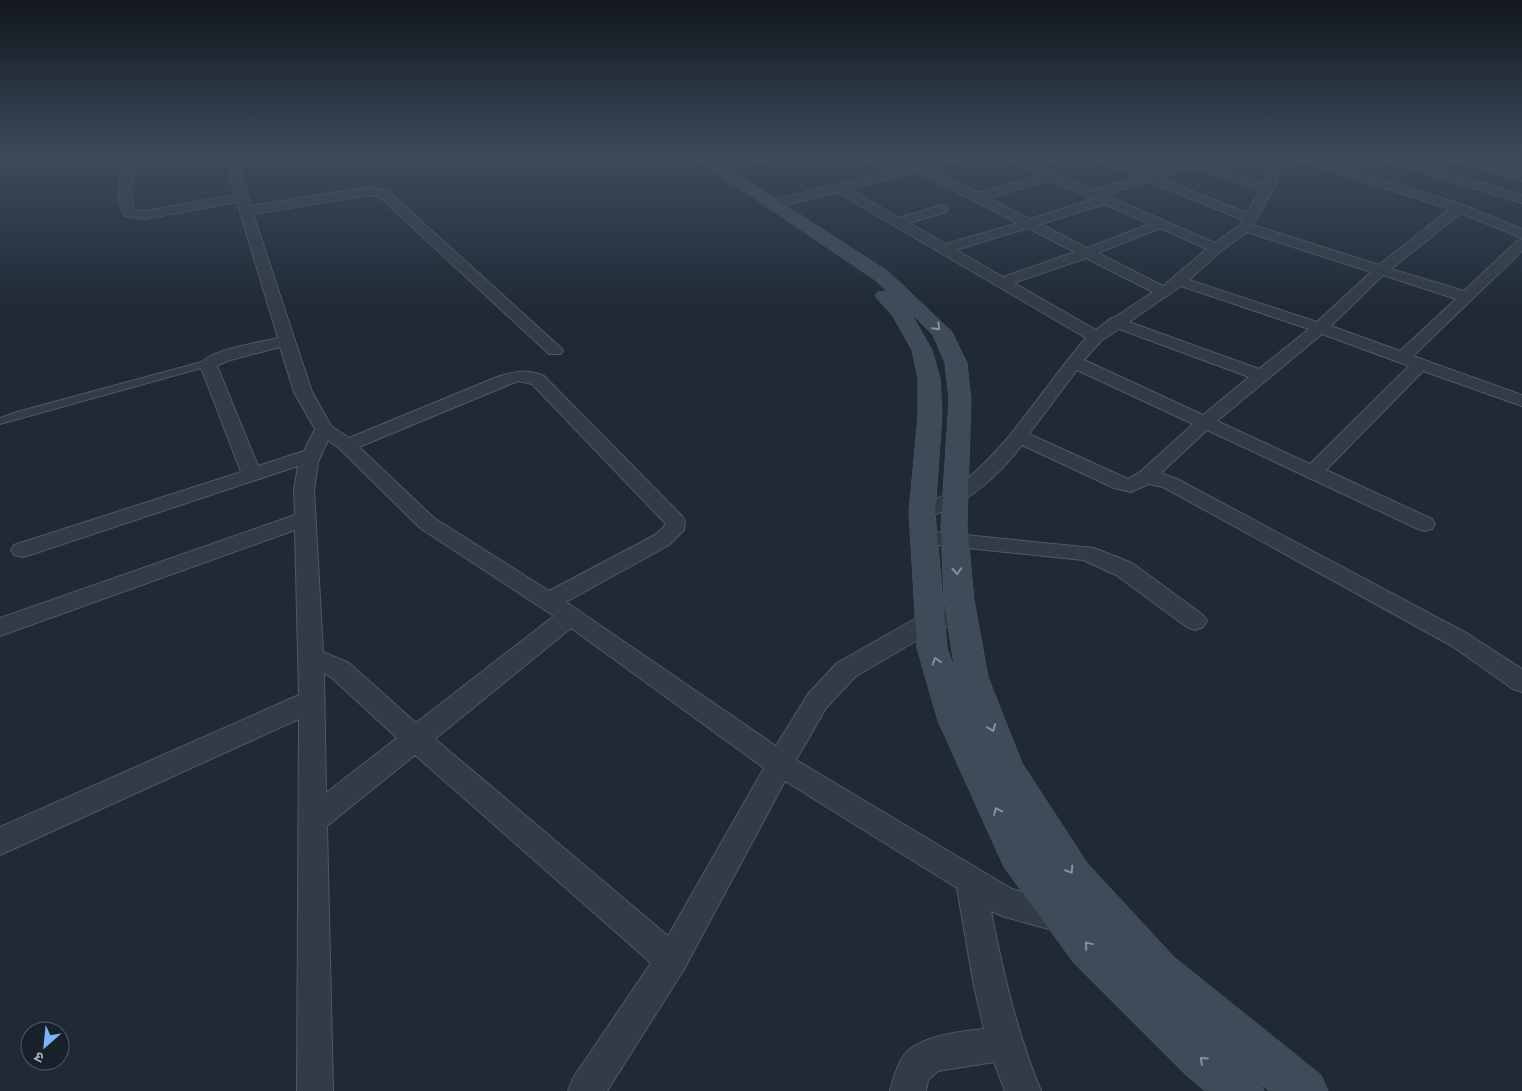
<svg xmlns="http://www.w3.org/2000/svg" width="1522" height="1091" font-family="'Public Sans','Noto Sans Devanagari',sans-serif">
	<rect width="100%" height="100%" fill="#1f2a35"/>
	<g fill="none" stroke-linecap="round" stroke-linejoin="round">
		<g stroke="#505964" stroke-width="2">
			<polygon id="lane" points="209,360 213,363 212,365 0,424 0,418 17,412"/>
		</g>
		<g stroke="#505964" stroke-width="2">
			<g id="street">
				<path d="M 127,156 L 139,156 L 130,191 L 134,210 L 145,211 L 235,195 L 224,156 L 236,156 L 251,206 L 369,187 L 388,191 L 561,348 L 563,351 L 561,354 L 549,354 L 380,197 L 369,195 L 253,214 L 312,392 L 331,426 L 349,438 L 497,377 C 514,371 528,369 544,376 L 682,516 L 685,521 L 684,530 L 669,545 L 566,602 L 776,746 L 808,694 L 837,663 L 922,615 L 961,606 L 969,609 L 973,615 L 969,621 L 936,629 L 855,677 L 826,708 L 796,760 L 1012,889 L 1074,907 L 1078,918 L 1074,929 L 1063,933 L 1005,917 L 991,911 C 1003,973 1017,1033 1041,1091 L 1005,1091 L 994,1062 L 938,1071 L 928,1080 L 926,1091 L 890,1091 C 893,1079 897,1065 904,1055 C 918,1036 962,1031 984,1029 L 974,986 L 957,888 L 785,781 L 683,971 L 607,1091 L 568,1091 L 573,1078 L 651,963 L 415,755 L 327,826 L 333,1091 L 297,1091 L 299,719 L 0,855 L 0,827 L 299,695 L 295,530 L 0,636 L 0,618 L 295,515 L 294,490 L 298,466 L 30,555 L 22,557 L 14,555 L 11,550 L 14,545 L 241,472 L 200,365 C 209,349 259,343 278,338 L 237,202 L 145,219 L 125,216 C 112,196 121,176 127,156 ZM 280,347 L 294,392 L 315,429 L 304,451 L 258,466 L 217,366 L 227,361 ZM 518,381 L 532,384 L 665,523 L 664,527 L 655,535 L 549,591 L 434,518 L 359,447 ZM 328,440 L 340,449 L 420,528 L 554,616 L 416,723 L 349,663 L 323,652 L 314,490 L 318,462 ZM 571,628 L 764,768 L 668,936 L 435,739 ZM 324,673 L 331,677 L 397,738 L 326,793 Z"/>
				<polygon points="758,156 780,156 778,158 718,171 712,168 714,166"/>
				<path d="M 858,156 L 872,156 L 897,169 L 949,156 L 968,156 L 966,158 L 929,168 L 979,193 L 1040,175 L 1000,156 L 1015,156 L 1025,160 L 1043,156 L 1063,156 L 1061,158 L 1035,165 L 1094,190 L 1137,177 L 1089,156 L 1105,156 L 1149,174 L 1192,159 L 1224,156 L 1222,158 L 1206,163 L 1264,183 L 1266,176 L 1266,156 L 1278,156 L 1278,176 L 1274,188 L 1253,225 L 1379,265 L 1450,209 L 1292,158 L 1290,156 L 1307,156 L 1463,205 L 1522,229 L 1522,238 L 1461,213 L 1391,269 L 1464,291 L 1517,241 L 1522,240 L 1522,251 L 1413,356 L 1522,395 L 1522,406 L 1423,371 L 1326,470 L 1432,519 L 1435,524 L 1432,529 L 1425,531 L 1418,529 L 1207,430 L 1161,473 L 1177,479 L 1468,634 L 1522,669 L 1522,692 L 1513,689 L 1452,646 L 1163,487 L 1149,484 L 1131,492 L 1114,488 L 1022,445 C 1000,474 974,497 941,512 C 932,516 925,520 915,517 L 912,512 L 915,507 C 926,502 940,499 950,492 C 1007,453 1041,389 1086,338 L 837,192 L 774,208 L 768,204 L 770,201 L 886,172 ZM 1195,167 L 1261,190 L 1247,213 L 1159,178 ZM 917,171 L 1018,223 L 946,244 L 909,223 L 946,212 L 948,209 L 946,206 L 942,205 L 899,218 L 849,189 ZM 1050,180 L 1085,195 L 1087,198 L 1095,199 L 1030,219 L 988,198 ZM 1148,181 L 1243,220 L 1240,225 L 1215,243 L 1105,195 ZM 1105,204 L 1150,224 L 1087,248 L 1040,224 ZM 1028,228 L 1075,252 L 1003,277 L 956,250 ZM 1160,228 L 1207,249 L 1163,286 L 1098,253 ZM 1247,232 L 1371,272 L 1317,322 L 1189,280 L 1221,251 ZM 1086,258 L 1153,292 L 1115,317 L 1110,319 L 1096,330 L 1014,283 ZM 1383,275 L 1456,299 L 1400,351 L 1331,326 ZM 1181,286 L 1309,329 L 1259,369 L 1129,322 ZM 1119,329 L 1249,377 L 1203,415 L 1084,360 L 1102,340 ZM 1322,334 L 1409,366 L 1310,464 L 1217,421 ZM 1077,370 L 1193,424 L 1139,473 L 1128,479 L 1029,434 Z"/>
				<polygon points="1375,156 1393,156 1522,195 1522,203 1377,158"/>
				<polygon points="1442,156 1460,156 1522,173 1522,181 1444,158"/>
				<polygon points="925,531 1094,548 1132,563 1203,615 1207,621 1203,627 1195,630 1187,627 1116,575 1083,560 918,543 914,538 918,533"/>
			</g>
		</g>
		<g stroke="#505964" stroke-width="1">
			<path id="secondary" d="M 692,156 L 709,156 L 889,272 L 952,332 L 967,363 L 971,400 L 967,525 L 974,600 L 988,677 L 1022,763 L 1087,863 L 1174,957 L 1321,1075 L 1328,1091 L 1269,1091 L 1261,1084 L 1264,1091 L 1205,1091 L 1187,1076 L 1074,963 L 1004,867 L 938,721 L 917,648 L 909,512 L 918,416 L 918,378 L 912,350 L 892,315 L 875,296 L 878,292 L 887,291 L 875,280 ZM 911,313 L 933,335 L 945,363 L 949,400 L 941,525 L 944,600 L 955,671 L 947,648 L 935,512 L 942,416 L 940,378 L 932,350 Z"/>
		</g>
		<use href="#lane" fill="#323c46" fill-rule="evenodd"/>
		<use href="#street" fill="#323c46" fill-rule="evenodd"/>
		<use href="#secondary" fill="#404b59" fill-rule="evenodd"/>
	</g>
	<defs><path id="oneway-chevron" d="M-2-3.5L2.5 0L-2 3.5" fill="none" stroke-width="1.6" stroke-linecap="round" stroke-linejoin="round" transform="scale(1.25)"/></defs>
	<g stroke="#86919e">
		<use href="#oneway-chevron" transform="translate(937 327) rotate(46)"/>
		<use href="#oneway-chevron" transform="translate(957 571) rotate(87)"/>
		<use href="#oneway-chevron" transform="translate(936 661) rotate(-108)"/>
		<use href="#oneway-chevron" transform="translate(992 728) rotate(69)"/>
		<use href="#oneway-chevron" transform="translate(997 811) rotate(-115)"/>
		<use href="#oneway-chevron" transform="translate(1070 870) rotate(57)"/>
		<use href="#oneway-chevron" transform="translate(1088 945) rotate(-130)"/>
		<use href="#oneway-chevron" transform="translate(1203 1060) rotate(-138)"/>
	</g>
	<linearGradient id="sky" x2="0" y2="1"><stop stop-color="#11171d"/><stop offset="0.5" stop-color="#3c4a5c"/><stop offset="1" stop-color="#3c4a5c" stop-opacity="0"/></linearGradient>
	<rect width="1522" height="309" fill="url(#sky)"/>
	<g transform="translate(45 1046) rotate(207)"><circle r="24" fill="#18212a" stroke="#535d67"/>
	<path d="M0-4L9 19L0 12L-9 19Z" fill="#7db4f7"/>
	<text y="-8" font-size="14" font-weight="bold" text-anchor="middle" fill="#acb6c3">उ</text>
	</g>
</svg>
